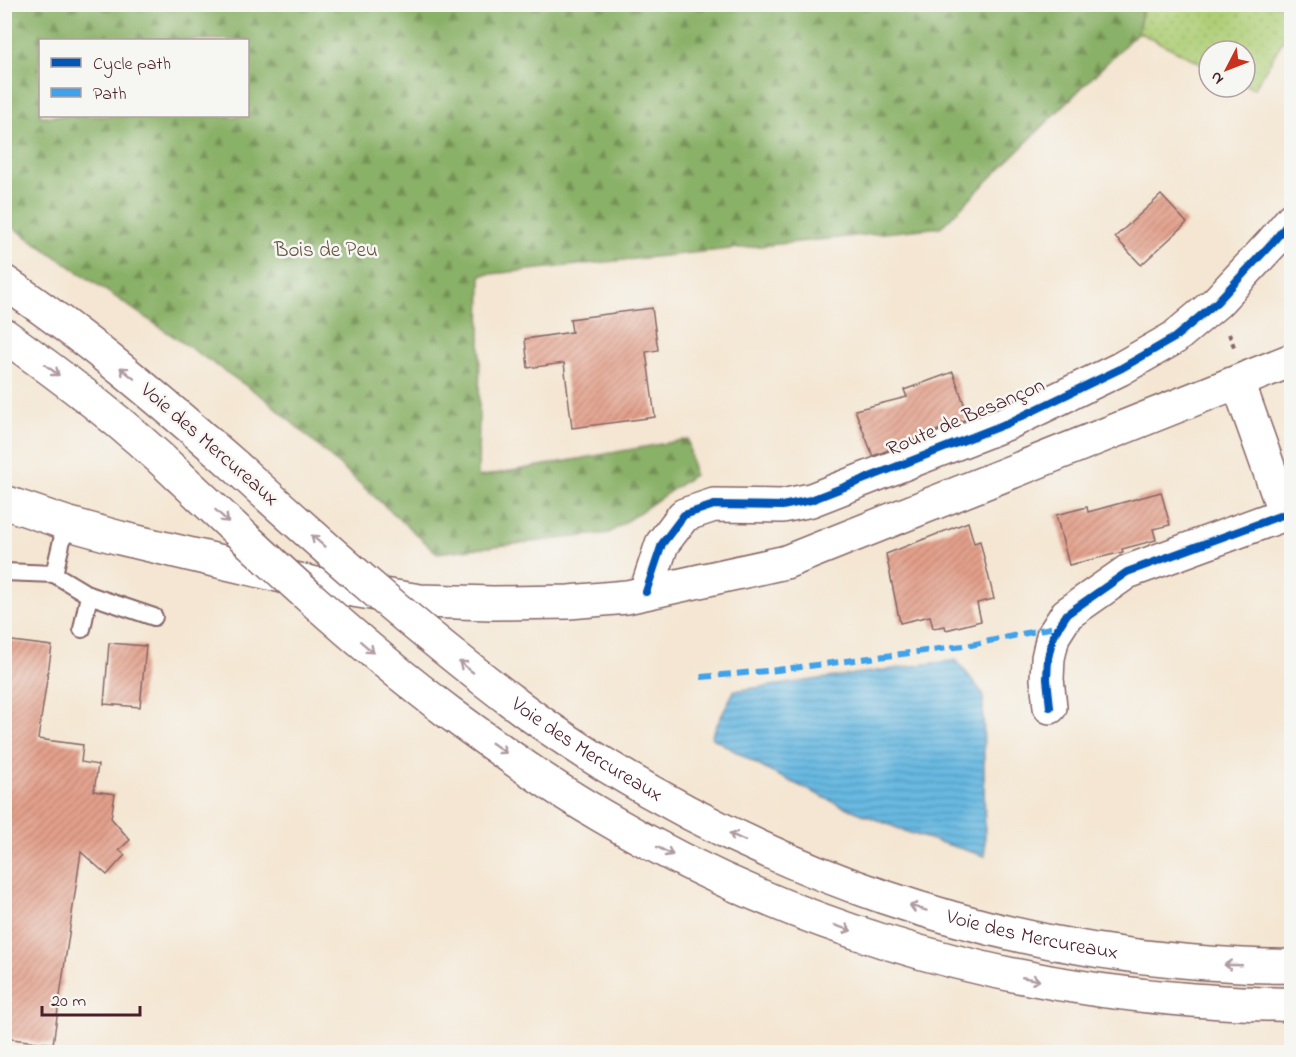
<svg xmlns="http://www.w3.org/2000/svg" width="1296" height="1057" font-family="'Indie Flower',sans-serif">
	<defs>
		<pattern id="grass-dots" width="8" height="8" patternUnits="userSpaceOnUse" patternTransform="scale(1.5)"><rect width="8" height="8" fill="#aece76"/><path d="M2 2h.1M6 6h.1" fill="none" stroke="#97b066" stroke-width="1.8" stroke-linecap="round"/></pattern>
		<pattern id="forest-firs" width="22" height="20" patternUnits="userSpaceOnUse" patternTransform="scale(1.5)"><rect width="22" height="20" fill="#8ab167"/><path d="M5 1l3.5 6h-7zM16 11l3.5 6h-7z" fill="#738f55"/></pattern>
		<pattern id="water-rules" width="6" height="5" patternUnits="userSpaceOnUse" patternTransform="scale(1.5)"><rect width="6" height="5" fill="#67b9e2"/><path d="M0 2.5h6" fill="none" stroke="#5796b7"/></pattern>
		<pattern id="building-hatch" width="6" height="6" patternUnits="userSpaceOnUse" patternTransform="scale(1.5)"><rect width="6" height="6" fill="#e3a08b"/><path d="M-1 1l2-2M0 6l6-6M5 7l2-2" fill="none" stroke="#ba8272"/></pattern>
	</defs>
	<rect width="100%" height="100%" fill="#f6f6f2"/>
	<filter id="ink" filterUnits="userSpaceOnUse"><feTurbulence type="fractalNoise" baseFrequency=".0167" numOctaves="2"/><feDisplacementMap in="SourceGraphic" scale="12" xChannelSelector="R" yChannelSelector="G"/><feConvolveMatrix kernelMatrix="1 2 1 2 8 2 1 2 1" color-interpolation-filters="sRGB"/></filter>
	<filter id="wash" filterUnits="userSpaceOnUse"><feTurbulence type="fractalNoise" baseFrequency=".008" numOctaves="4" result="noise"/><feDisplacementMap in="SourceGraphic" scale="24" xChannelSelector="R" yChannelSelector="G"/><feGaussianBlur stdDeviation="1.35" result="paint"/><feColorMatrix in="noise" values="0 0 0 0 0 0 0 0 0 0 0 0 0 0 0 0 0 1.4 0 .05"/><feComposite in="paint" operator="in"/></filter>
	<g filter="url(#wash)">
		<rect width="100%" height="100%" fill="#f4e6d2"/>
		<polygon fill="url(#grass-dots)" stroke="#7c7650" stroke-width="1.5" points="1143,5 1291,5 1291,27 1254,89 1245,85 1245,51 1209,51 1209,67 1138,32"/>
		<path fill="url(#forest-firs)" stroke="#6a6849" stroke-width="1.5" fill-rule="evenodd" d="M 4,5 L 5,4 L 1143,5 L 1138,32 L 941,227 L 481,275 L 478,477 L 688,439 L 694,475 L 609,533 L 437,553 L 267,400 L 5,222 ZM 40,40 L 248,40 L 248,116 L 40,116 Z"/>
		<polygon fill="url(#water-rules)" stroke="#586c86" stroke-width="1.5" points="956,660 983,694 985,856 910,833 840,805 767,770 711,737 734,691"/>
		<g id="blocks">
			<g fill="url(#building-hatch)">
				<polygon points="1161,195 1187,223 1141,265 1115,237"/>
				<polygon points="652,308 658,350 646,352 655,417 572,428 564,363 528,368 525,339 572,332 570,319"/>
				<polygon points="953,372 969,418 873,456 855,410 907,397 904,390"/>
				<polygon points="1161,492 1170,525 1153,529 1156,540 1122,549 1123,552 1069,565 1056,515 1087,507 1088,512"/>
				<polygon points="968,522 974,543 980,541 994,599 977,603 981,621 946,630 945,626 933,628 930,616 900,623 886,554"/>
				<polygon points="4,640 52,646 38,739 83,745 81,762 98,765 94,791 115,794 111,818 130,840 119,850 125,855 107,875 81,852 53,1044 4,1038"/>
				<polygon points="109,643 146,646 140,707 104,704"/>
			</g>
		</g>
	</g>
	<g filter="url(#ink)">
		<use href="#blocks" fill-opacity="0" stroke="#866565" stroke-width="1.5"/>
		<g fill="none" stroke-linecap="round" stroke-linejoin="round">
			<g stroke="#866565" stroke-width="20">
				<g id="service">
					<polyline points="4,572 54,574 89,595 154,617"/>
					<polyline points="54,574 66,523"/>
					<polyline points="82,629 89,595"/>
				</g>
			</g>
			<g stroke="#866565" stroke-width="36">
				<g id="minor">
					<polyline points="1238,382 1285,514 1292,512"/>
					<polyline points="1050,707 1047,679 1048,658 1053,636 1067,614 1127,572 1285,514"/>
				</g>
			</g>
			<g stroke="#866565" stroke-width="36">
				<polyline id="tertiary" points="646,592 662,544 684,515 714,505 782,506 811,500 1008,423 1120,369 1174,338 1217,302 1272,243 1292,219"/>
			</g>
			<g stroke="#866565" stroke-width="36">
				<polyline id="secondary" points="4,502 66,523 120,538 316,584 420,601 493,603 569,602 627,597 786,562 1292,360"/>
			</g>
			<g stroke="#866565" stroke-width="36">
				<g id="trunk">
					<path d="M 4,282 C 86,337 161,401 235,466"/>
					<path d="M 4,335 C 65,379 125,424 179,476"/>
					<path id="s1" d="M 513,702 C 543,725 575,746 607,766 C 781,873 979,943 1183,961 C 1219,964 1255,967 1292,966"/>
					<path d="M 451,714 C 500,750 550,786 602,816 C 781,922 984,985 1192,1000 C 1225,1002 1258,1005 1292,1004"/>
				</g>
			</g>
			<polyline stroke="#866565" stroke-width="4" stroke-dasharray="4.5 4.5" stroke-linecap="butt" points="1229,334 1235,349"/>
			<use href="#service" stroke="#fff" stroke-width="16"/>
			<use href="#minor" stroke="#fff" stroke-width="33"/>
			<use href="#tertiary" stroke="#fff" stroke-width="33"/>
			<use href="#secondary" stroke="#fff" stroke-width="33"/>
			<use href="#trunk" stroke="#fff" stroke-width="33"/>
			<g stroke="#866565" stroke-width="36" stroke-linecap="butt">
				<g id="trunk-bridge">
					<path d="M 235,466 C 325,548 416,629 513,702"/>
					<path d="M 179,476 C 267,559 355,642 451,714"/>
				</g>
			</g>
			<use href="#trunk-bridge" stroke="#fff" stroke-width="33"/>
			<polyline stroke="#40a2eb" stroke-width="6" stroke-dasharray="12 6" stroke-linecap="butt" points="701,677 777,670 971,645 1059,626"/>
			<g stroke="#f6f6f2" stroke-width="11">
				<g id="cycleway">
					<polyline points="646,592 662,544 684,515 714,505 782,506 811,500 1008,423 1120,369 1174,338 1217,302 1272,243 1292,219"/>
					<polyline points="1050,707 1047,679 1048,658 1053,636 1067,614 1127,572 1285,514"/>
				</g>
			</g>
			<use href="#cycleway" stroke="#0057b8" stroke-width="8"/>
		</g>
		<defs><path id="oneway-shaft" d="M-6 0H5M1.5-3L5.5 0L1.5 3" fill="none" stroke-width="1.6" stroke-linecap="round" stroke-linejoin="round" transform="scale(1.5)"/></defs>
		<g stroke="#ae9aa0">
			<use href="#oneway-shaft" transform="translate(52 370) rotate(37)"/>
			<use href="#oneway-shaft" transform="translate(127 373) rotate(-141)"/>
			<use href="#oneway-shaft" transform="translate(222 516) rotate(43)"/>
			<use href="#oneway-shaft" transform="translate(318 541) rotate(-139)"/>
			<use href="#oneway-shaft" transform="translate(367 647) rotate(41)"/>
			<use href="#oneway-shaft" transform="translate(466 667) rotate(-142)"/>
			<use href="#oneway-shaft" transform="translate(499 748) rotate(35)"/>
			<use href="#oneway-shaft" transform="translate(737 837) rotate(-155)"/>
			<use href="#oneway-shaft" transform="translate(665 851) rotate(27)"/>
			<use href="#oneway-shaft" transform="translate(918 908) rotate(-163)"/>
			<use href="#oneway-shaft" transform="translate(843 928) rotate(19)"/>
			<use href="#oneway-shaft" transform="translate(1233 965) rotate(-178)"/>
			<use href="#oneway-shaft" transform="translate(1031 979) rotate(11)"/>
		</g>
	</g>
	<g text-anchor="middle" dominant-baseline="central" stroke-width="5" stroke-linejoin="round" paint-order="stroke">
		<g font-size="21" fill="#685442" stroke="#f6f6f2">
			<text x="326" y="251">Bois de Peu</text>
		</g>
		<g font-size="21" fill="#4a1f2b" stroke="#f6f6f2">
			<text transform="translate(966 418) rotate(-23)">Route de Besançon</text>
			<text transform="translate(209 445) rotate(41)">Voie des Mercureaux</text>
			<text stroke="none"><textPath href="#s1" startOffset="88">Voie des Mercureaux</textPath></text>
			<text stroke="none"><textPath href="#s1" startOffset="574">Voie des Mercureaux</textPath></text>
		</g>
	</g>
	<rect width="1296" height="1057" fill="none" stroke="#f6f6f2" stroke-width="24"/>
	<rect x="39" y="39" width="210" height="78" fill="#f6f6f2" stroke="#b1a0a2" stroke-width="1.5"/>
	<rect x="51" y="58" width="30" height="9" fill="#0057b8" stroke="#b1a0a2" stroke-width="1.5"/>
	<text x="93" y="69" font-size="18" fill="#4a1f2b">Cycle path</text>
	<rect x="51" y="88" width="30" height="9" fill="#40a2eb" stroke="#b1a0a2" stroke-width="1.5"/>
	<text x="93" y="99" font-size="18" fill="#4a1f2b">Path</text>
	<g transform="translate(1227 69) rotate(228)"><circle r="28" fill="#f6f6f2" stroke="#b1a0a2" stroke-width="1.5"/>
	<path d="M0-4.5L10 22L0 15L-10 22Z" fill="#c8321e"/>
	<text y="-9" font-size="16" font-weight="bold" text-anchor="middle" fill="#4a1f2b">N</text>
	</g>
	<path d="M42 1006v9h98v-9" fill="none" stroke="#4a1f2b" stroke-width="3"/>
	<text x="51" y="1006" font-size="18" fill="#4a1f2b" stroke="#f6f6f2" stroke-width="4.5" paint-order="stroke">20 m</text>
</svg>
